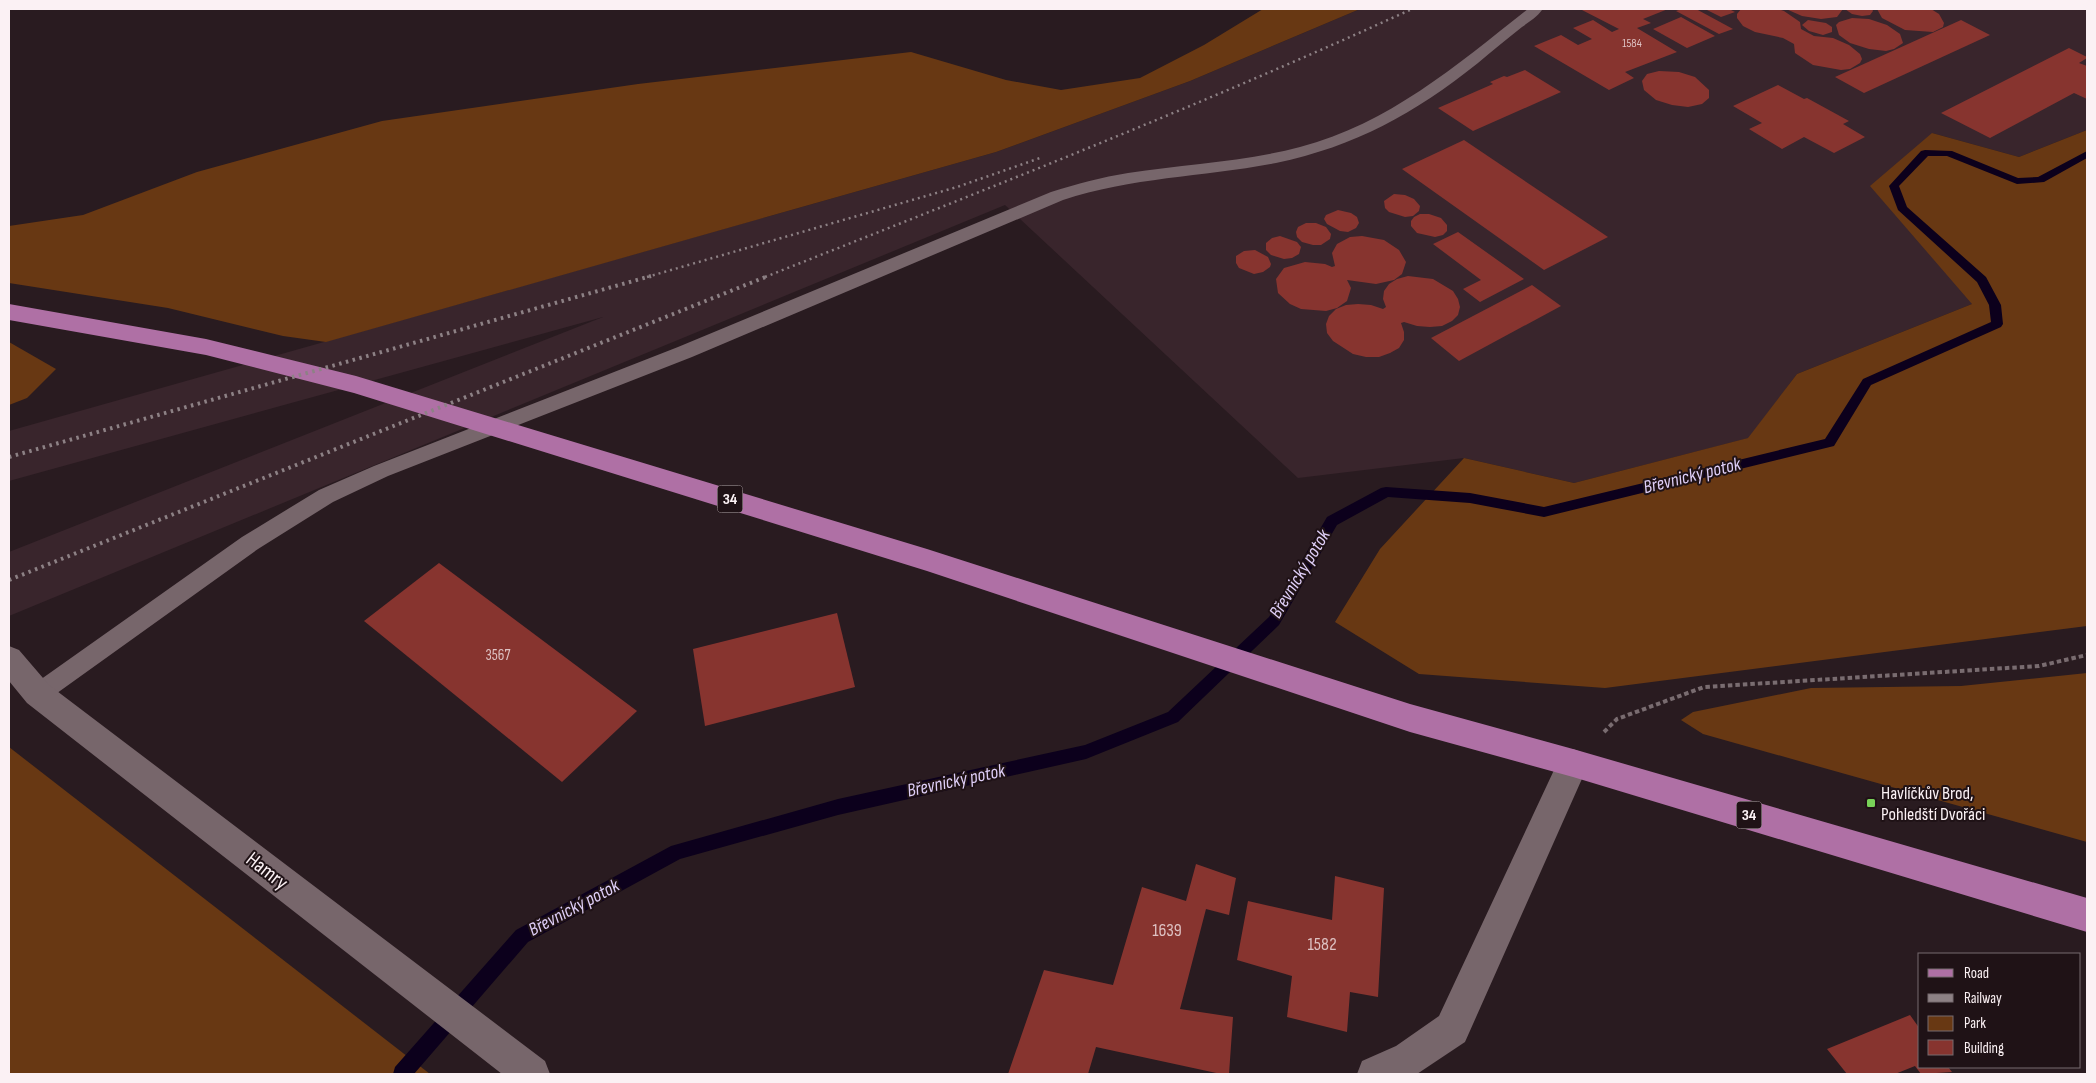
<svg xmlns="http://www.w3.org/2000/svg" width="2096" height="1083" font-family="'Sofia Sans Condensed',sans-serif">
	<rect width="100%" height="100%" fill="#291b20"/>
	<polygon fill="#39252c" points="1360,9 2087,9 2087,130 2019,157 1932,133 1972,304 1797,374 1749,438 1574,483 1464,458 1298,478 1005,205 9,616 9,552 603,317 9,481 9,431 996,152 1190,81"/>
	<g fill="#683813">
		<polygon points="1263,9 1360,9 1190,81 996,152 326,342 283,336 168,308 9,283 9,226 83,215 197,172 382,121 638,84 911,52 1006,80 1061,90 1140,78 1204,45"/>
		<polygon points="2087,130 2087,626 1605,688 1419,674 1335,622 1380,549 1464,458 1574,483 1748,438 1797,374 1972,304 1870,186 1932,133 2019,157"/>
		<polygon points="9,342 56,369 27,398 9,405"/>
		<polygon points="2087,673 2087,842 1703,734 1681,720 1693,712 1811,688 1961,686"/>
		<polygon points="9,747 430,1074 9,1074"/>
	</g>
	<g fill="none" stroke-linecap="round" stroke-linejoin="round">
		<polygon fill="#0c001c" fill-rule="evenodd" points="1925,150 1952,151 2018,178 2038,177 2087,151 2087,158 2044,182 2017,184 1947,156 1928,156 1899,186 1907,207 1986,277 2001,305 2003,324 2001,327 1871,385 1834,446 1544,517 1470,503 1388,497 1337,525 1279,625 1178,722 1086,759 838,815 680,859 528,942 414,1074 393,1074 395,1067 516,930 671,846 838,799 1085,745 1168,712 1269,617 1327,517 1381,488 1386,487 1470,493 1544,507 1825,439 1863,379 1991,322 1989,305 1977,282 1898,210 1889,186 1921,151"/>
	</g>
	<g fill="#87342f">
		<polygon points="1580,9 1668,9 1643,19 1651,23 1637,28 1677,52 1625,72 1634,78 1609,90 1534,46 1561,35 1578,45 1592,39 1573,28 1593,20 1612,32 1619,29"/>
		<polygon points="1682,9 1696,9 1733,29 1719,34 1676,11"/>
		<polygon points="1705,9 1729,9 1735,12 1721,17"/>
		<polygon points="1741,9 1778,9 1784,11 1800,22 1801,29 1814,36 1833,38 1849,45 1860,54 1862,59 1860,63 1850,69 1841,70 1813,65 1795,53 1794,44 1783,38 1755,32 1743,26 1737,18 1737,14"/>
		<polygon points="1786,9 1843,9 1837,17 1821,19 1802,16"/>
		<polygon points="1845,9 1872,9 1873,11 1870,15 1862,16 1852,14"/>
		<polygon points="1877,9 1931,9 1939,14 1944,23 1943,27 1933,32 1905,30 1882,18"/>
		<polygon points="1681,17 1715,36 1687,48 1653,29"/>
		<polygon points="1852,18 1869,19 1887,25 1900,34 1903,43 1894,49 1886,51 1869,49 1850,43 1839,35 1836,25 1839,22"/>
		<polygon points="1808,20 1826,23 1832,27 1832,32 1823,35 1809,31 1802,25"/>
		<polygon points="1961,20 1990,35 1864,93 1835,77"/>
		<polygon points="2069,48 2087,57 2087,58 2079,63 2087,66 2087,99 2074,93 1990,138 1941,113"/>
		<polygon points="1525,70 1561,92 1473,131 1438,108 1493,84 1490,82 1504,76 1507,77"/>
		<polygon points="1659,71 1679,72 1695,77 1709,90 1709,98 1702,104 1688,107 1672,105 1656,100 1644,90 1642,81 1647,74"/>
		<polygon points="1778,85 1804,99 1807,98 1849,121 1843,124 1865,137 1834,153 1804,137 1782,149 1749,129 1762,123 1733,106"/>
		<polygon points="1464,140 1608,237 1544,270 1402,169"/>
		<polygon points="1394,194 1405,195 1414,199 1420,206 1419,211 1413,216 1405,217 1389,212 1385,208 1384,201"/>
		<polygon points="1338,210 1351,213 1357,217 1359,223 1356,228 1348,232 1340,231 1327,224 1324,219 1326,215"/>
		<polygon points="1420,214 1429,214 1441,218 1447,225 1447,231 1443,235 1435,237 1417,233 1411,226 1411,221 1414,217"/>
		<polygon points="1306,223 1316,223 1326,227 1331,234 1330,239 1321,245 1313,245 1302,242 1297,237 1296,232 1298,227"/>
		<polygon points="1458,232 1524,279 1480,302 1463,289 1481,280 1433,244"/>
		<polygon points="1280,236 1297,242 1301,247 1299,254 1292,258 1284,259 1271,255 1266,250 1266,243 1272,238"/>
		<polygon points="1362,236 1384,240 1399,250 1406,262 1402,274 1394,280 1376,284 1347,280 1351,288 1347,301 1337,308 1326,311 1301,309 1290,304 1278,293 1276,279 1284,268 1305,262 1325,264 1332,267 1335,266 1332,253 1337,244 1350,237"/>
		<polygon points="1255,250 1268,257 1271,264 1270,267 1263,272 1254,274 1239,268 1236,263 1236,256 1244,251"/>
		<polygon points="1408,276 1433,279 1453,291 1458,299 1460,307 1458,315 1452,321 1442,326 1430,327 1417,326 1404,322 1401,323 1404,332 1404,340 1399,348 1390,353 1379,357 1366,357 1353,354 1333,341 1327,333 1326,324 1329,316 1336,309 1346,305 1358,304 1371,305 1383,309 1386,307 1383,299 1384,291 1389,284 1397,279"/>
		<polygon points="1532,285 1561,306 1459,361 1431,338"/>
		<polygon points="439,563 637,711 562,782 364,621"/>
		<polygon points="837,613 855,687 705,726 693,649"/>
		<polygon points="1196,864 1236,878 1229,915 1206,909 1180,1009 1233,1017 1229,1074 1221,1074 1096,1047 1088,1074 1008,1074 1044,970 1113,985 1142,887 1186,901"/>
		<polygon points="1335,876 1384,888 1378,997 1350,992 1347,1032 1287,1017 1292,976 1237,960 1248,901 1332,920"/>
		<polygon points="1910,1015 1920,1029 1920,1067 1948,1067 1952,1072 1921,1074 1915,1066 1895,1074 1847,1074 1827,1049"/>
	</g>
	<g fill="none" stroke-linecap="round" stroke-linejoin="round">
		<polyline stroke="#796c70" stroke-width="4" stroke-dasharray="4.5 3" stroke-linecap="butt" points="1604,732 1617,719 1704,687 2039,666 2087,655"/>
		<path fill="#77666b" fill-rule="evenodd" d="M 1528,9 L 1542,10 C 1537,17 1529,22 1522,27 C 1507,39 1492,51 1478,63 C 1414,114 1356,146 1276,163 C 1205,177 1132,177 1063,200 L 692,357 L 388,476 L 333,502 L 258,549 L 46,701 L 38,704 L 30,701 L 26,694 L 30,687 L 242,537 L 319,490 L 374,466 L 678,347 L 1051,192 C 1077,184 1102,177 1128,173 C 1185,164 1244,162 1300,147 C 1389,124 1458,64 1528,9 Z"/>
		<g fill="#77666b" fill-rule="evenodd">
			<polygon points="9,646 19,650 49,685 545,1061 550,1074 502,1074 27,703 9,681"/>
			<polygon points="1573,749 1584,753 1589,763 1465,1042 1417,1074 1357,1074 1362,1061 1396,1046 1439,1016 1562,753"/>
		</g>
		<polygon fill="#af70a5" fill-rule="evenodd" points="9,304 206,339 356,376 927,549 1410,704 1573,749 2087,898 2087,932 1573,777 1410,732 927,571 354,393 206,355 9,320"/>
		<g stroke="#8d8185" stroke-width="2.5" stroke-dasharray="2 4" stroke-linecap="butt">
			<polyline points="647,277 957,187 1043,157"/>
			<path d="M 765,277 C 982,191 1200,106 1412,9"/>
		</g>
		<g stroke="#8d8185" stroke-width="4" stroke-dasharray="2.5 4.5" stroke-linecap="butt">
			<polyline points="9,457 651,276"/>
			<polyline points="9,580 768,276"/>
		</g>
	</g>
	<rect fill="#78d258" stroke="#1f1216" stroke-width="2" x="1866" y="798" width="10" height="10" rx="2.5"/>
	<g text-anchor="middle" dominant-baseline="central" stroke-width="4" stroke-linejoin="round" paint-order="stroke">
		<g font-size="12" fill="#dec2c3">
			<text x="1632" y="43">1584</text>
		</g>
		<g font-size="15" fill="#dec2c3">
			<text x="498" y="655">3567</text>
		</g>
		<g fill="#1f1216" stroke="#b9aeb1" stroke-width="1">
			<rect x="717.5" y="485.5" width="25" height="27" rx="4"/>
			<rect x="1736.5" y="801.5" width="25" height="27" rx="4"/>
		</g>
		<g font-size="16" font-weight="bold" fill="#fbf1f4">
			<text x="730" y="499">34</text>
			<text x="1749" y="815">34</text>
		</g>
		<g font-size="18" fill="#fbf1f4" stroke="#1f1216" text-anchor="start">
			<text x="1881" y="793">Havlíčkův Brod,<tspan x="1881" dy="21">Pohledští Dvořáci</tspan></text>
		</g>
		<g font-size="18" fill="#dec2c3">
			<text x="1167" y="930">1639</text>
			<text x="1322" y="944">1582</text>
		</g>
		<g font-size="19" font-style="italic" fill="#decef7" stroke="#1f1216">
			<text transform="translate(1692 476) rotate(-14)">Břevnický potok</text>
			<text transform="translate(1300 574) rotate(-59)">Břevnický potok</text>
			<text transform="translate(956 781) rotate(-12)">Břevnický potok</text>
			<text transform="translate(574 908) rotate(-28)">Břevnický potok</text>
		</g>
		<g font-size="21" fill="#fbf1f4" stroke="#1f1216">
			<text transform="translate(267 871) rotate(38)">Hamry</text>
		</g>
	</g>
	<rect width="2096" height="1083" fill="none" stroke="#fbf1f4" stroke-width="20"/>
	<rect x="1918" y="953" width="162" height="115" fill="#1f1216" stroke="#776b6f"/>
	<rect x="1928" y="969" width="25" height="8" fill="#af70a5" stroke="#776b6f"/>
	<text x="1964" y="978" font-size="15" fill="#fbf1f4">Road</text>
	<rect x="1928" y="994" width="25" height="8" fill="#8d8185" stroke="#776b6f"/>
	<text x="1964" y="1003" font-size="15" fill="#fbf1f4">Railway</text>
	<rect x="1928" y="1016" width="25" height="15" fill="#683813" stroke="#776b6f"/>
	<text x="1964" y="1028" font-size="15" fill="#fbf1f4">Park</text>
	<rect x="1928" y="1040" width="25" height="15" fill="#87342f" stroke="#776b6f"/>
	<text x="1964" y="1053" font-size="15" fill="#fbf1f4">Building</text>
</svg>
